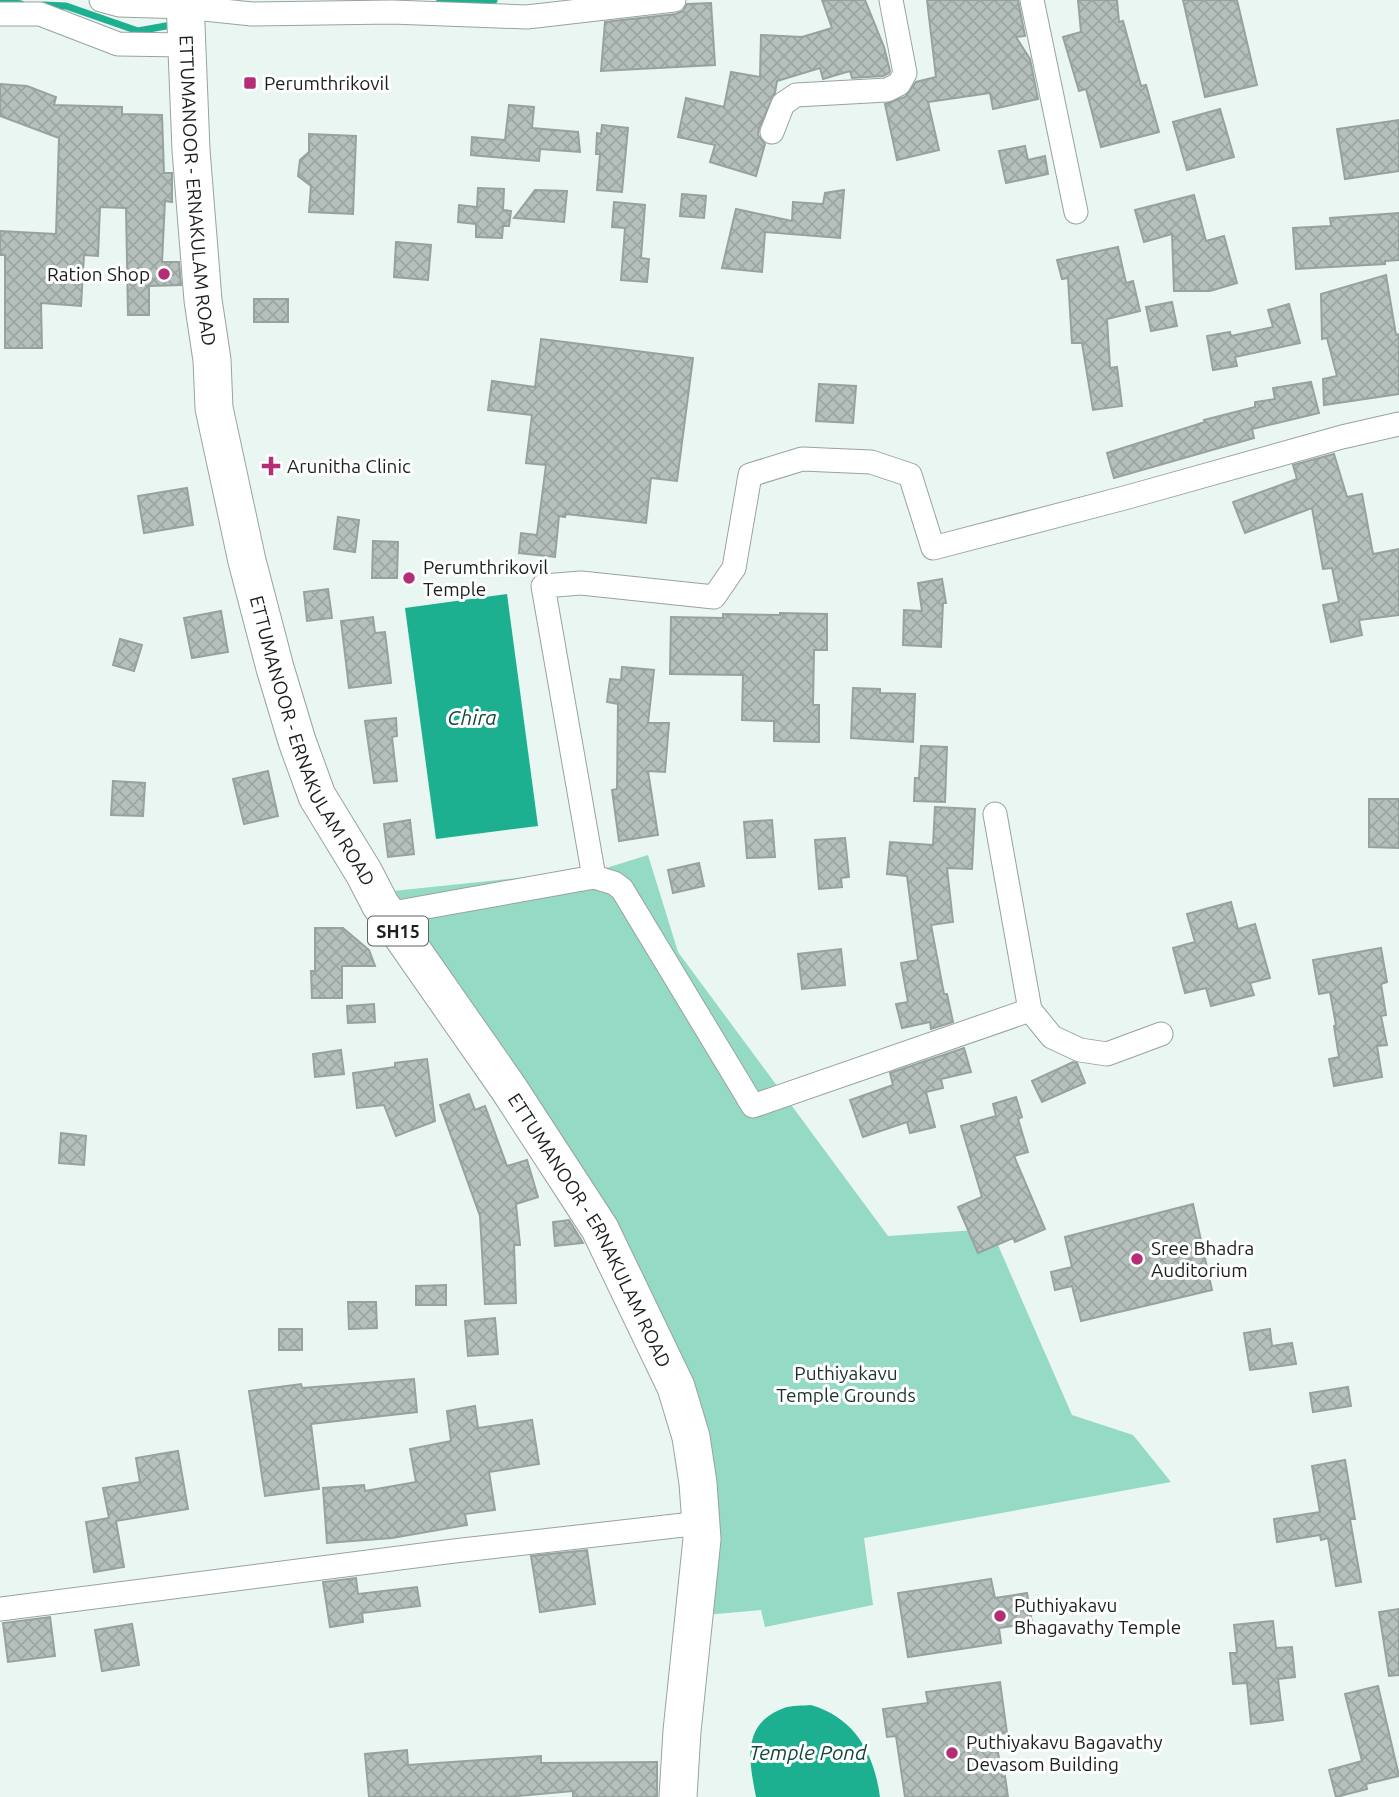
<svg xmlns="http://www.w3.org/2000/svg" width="1399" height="1797" font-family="Ubuntu,sans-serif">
	<defs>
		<pattern id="building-cross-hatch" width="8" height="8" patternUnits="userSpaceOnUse" patternTransform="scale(1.75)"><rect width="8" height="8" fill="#b5c0bc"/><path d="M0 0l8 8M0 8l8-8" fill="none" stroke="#9ba5a1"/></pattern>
	</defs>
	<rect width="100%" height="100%" fill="#eaf6f1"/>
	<polygon fill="#94dac4" points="648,855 678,952 888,1236 991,1229 1072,1415 1133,1435 1171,1482 864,1538 873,1605 765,1627 761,1610 705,1615 701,1436 384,892 603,869"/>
	<g fill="#1cb090">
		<polygon points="507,594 538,826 436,839 405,608"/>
		<path d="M 811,1705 C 855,1718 874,1753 880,1797 L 756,1797 C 749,1761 741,1724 784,1708 C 792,1705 803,1706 811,1705 Z"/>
	</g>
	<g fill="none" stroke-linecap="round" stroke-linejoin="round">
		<g stroke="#1cb090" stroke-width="7">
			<polyline points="1,0 21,4"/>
			<polyline points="439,3 494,0"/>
			<polyline points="43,5 66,6 138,31 177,24"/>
		</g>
	</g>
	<g fill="url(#building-cross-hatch)" stroke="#97a29e" stroke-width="2">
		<polygon points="822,0 865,0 884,47 890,71 889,73 883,76 852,78 850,71 823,79 820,68 777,81 775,93 759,128 758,135 765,144 756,176 710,162 715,145 678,137 686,98 724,107 731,72 760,77 761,35 802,37 832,28"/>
		<polygon points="927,0 1018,0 1025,36 1016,37 1030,59 1038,99 993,109 990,93 928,102 939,150 897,160 885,104 905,97 916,82 936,77"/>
		<polygon points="1078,0 1117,0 1119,22 1123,21 1141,86 1146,85 1159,132 1101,147 1086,89 1079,91 1063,37 1081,32"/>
		<polygon points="1183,0 1237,0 1257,85 1205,97"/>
		<polygon points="711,3 715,65 601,71 605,22 676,14 683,11 687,4"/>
		<polygon points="0,84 27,86 56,97 54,105 122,107 122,114 162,115 164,173 172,173 172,202 165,201 162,262 179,262 181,285 149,286 149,315 128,315 126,208 100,207 98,256 84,255 81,306 41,303 42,348 5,348 5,255 0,255 0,231 56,234 59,138 0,116"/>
		<polygon points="509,105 534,107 532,128 578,132 580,152 540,149 539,161 471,155 472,137 505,140"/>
		<polygon points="1220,109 1234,157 1187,170 1173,122"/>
		<polygon points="1399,120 1399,171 1345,179 1337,129"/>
		<polygon points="602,125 628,128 622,192 597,190 600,154 596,154 597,133 601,134"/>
		<polygon points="309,134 356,136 353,214 309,212 311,186 298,176 300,160 309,152"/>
		<polygon points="1025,146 1028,160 1045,156 1048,174 1006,183 999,151"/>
		<polygon points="478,188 504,189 503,210 511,211 509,226 503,226 502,238 476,237 476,224 458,222 459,205 477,207"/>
		<polygon points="535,190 567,191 564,222 514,218"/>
		<polygon points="844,190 840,238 765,232 762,272 722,268 736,209 792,221 793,202 823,204 825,193"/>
		<polygon points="682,194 706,196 704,218 680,216"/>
		<polygon points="1194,195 1206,241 1224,236 1237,283 1210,291 1174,291 1172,234 1144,242 1135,210"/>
		<polygon points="614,202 645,205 641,258 649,259 647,282 621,280 625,228 612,227"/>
		<polygon points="1399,213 1399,260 1385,261 1385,264 1296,269 1293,228 1331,226 1330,218"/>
		<polygon points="396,242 431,245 428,280 394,277"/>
		<polygon points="1118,247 1126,283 1133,281 1140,311 1107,319 1110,368 1117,367 1122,406 1093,410 1082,343 1072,343 1068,278 1062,279 1057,260"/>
		<polygon points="1386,275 1396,335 1399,334 1399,394 1324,405 1323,379 1337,376 1327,338 1322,339 1321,294"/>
		<rect x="254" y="299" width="34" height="23"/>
		<polygon points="1172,302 1177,326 1151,331 1146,307"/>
		<polygon points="1289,304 1300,343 1235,357 1237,366 1213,370 1207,336 1230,332 1231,336 1273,327 1268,310"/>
		<polygon points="541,339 693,358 677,481 651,478 646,523 566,514 565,517 559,516 555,557 519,553 521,533 537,535 546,465 526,463 532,415 488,410 492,381 535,387"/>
		<polygon points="1311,382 1319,413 1252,429 1254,438 1114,478 1107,453 1205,422 1204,420 1255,407 1255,402 1275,399 1273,388"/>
		<polygon points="819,384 856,386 853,423 816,421"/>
		<polygon points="1334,454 1347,497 1362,494 1373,554 1399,549 1399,615 1359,620 1362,635 1331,642 1323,605 1339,602 1332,568 1323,569 1312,508 1245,533 1233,502 1297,479 1293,465"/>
		<polygon points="187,488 193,525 144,533 138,496"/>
		<polygon points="338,517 359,520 355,552 334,549"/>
		<polygon points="373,541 398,542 397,578 372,578"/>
		<polygon points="942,579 946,603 943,603 941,647 903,645 904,610 922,611 918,583"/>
		<polygon points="328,589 332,618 307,621 304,592"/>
		<polygon points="221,611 228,652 192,658 184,618"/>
		<polygon points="780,613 827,614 827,650 814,650 813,705 819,705 819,742 774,741 774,721 742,720 743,675 670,674 671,617 723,618 723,614 780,615"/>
		<polygon points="373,617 375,633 385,632 391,683 349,688 341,621"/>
		<polygon points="120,639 142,645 134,671 113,665"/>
		<polygon points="622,667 654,670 648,723 669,723 665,772 648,771 658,835 619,841 612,790 617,789 618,704 607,702 610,679 621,680"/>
		<polygon points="853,688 880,689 880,693 915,694 913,742 851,738"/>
		<polygon points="396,718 397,736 392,737 397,781 374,783 365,721"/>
		<polygon points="921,746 947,747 945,802 914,801 915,778 919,778"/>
		<polygon points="268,771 278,816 244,824 233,779"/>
		<polygon points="113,781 145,783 143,816 111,815"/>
		<polygon points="1369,799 1399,799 1399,848 1369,847"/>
		<polygon points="935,807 975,809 972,869 947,868 953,922 931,925 944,994 947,994 953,1022 931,1029 930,1022 902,1028 896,1004 908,1002 901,963 918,960 907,876 887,874 890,842 933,845"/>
		<polygon points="410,820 414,854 388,857 384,824"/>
		<polygon points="772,820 775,857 747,858 744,822"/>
		<polygon points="845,838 849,877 841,878 842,887 819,889 815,840"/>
		<polygon points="699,863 704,886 673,893 668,870"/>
		<polygon points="1231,902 1238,929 1255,924 1270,978 1250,983 1254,995 1211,1006 1206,988 1185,993 1173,948 1195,942 1187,914"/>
		<polygon points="315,928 343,928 369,950 375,966 342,966 342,998 312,998 311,971 315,971"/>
		<polygon points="1381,948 1387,982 1381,984 1386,1015 1381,1016 1387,1045 1377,1046 1382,1077 1334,1086 1329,1059 1339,1057 1334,1026 1336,1025 1330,992 1319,994 1313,960"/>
		<polygon points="841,949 845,985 802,989 798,954"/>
		<polygon points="374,1004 375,1022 348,1023 347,1006"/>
		<polygon points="964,1048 971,1072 941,1079 943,1088 926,1092 935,1127 910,1133 907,1122 863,1137 850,1100 893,1085 890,1073"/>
		<polygon points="341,1050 344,1074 315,1077 313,1054"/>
		<polygon points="427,1059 435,1121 396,1136 384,1105 357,1108 353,1073 395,1067 395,1063"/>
		<polygon points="1073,1062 1077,1063 1085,1083 1042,1102 1032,1081"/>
		<polygon points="469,1094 475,1110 485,1106 507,1166 527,1160 538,1197 516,1204 520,1245 514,1245 516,1303 485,1304 480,1216 440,1105"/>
		<polygon points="1016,1097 1022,1117 1018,1119 1028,1152 1014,1156 1045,1229 1015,1242 1013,1238 978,1253 958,1207 982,1197 961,1126 996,1116 993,1104"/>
		<polygon points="61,1133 86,1136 84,1165 59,1163"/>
		<polygon points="1193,1204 1212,1290 1081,1321 1072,1286 1055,1290 1051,1272 1072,1267 1065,1237"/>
		<polygon points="569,1220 583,1243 555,1246 553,1222"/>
		<polygon points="446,1285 446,1305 416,1305 416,1286"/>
		<polygon points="348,1302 376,1302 377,1328 349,1329"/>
		<polygon points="495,1318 498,1354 468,1356 465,1321"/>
		<rect x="279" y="1329" width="23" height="21"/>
		<polygon points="1270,1329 1272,1346 1292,1343 1296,1364 1250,1370 1244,1333"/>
		<polygon points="414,1379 417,1412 311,1424 319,1489 265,1496 249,1391 301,1384 302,1388"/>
		<polygon points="1348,1387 1351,1406 1313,1412 1310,1393"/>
		<polygon points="475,1406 478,1428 532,1420 539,1464 489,1472 495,1510 465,1514 467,1525 392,1538 327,1543 323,1488 364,1485 365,1491 416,1482 410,1449 451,1441 447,1411"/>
		<polygon points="178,1451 188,1509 116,1521 124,1567 94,1572 86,1522 109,1518 103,1488 140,1482 136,1458"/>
		<polygon points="1345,1460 1355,1519 1350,1519 1361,1582 1336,1586 1328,1538 1321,1540 1320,1535 1277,1542 1274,1519 1320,1512 1312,1466"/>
		<polygon points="587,1550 595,1604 540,1612 531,1556"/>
		<polygon points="356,1578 358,1594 417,1587 420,1606 362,1613 363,1622 330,1627 323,1582"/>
		<polygon points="991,1579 995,1598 1027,1593 1032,1623 999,1628 1001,1643 908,1657 898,1593"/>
		<polygon points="1399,1609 1399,1675 1389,1676 1379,1612"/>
		<polygon points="50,1617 55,1656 8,1662 3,1623"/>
		<polygon points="1273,1621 1276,1648 1292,1647 1295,1677 1278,1679 1283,1720 1251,1724 1247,1683 1233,1684 1230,1653 1237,1653 1234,1625"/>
		<polygon points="132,1624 139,1665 102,1671 95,1630"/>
		<polygon points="1000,1682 1007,1733 995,1734 1002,1777 1005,1776 1008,1797 905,1797 896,1736 887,1737 883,1709 928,1703 926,1692"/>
		<polygon points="1378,1686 1399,1776 1366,1784 1367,1789 1336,1797 1329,1770 1362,1761 1345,1694"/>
		<polygon points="407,1750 408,1765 541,1756 541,1763 657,1762 657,1797 573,1797 573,1791 507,1797 369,1797 365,1754"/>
	</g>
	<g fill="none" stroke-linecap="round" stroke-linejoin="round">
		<g stroke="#98a39f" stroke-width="25">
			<g id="minor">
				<polyline points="101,0 119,5 185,7 252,14 392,12 527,17 674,0"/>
				<polyline points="1032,0 1076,212"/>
				<polyline points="0,14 40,14 118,44 185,45"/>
				<polyline points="772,132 783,104 796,95 887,90 899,84 905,73 891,0"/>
				<polyline points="995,814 1030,1010 1052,1037 1080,1050 1107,1054 1161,1034"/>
				<polyline points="594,877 543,586 581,583 714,597 734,568 750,475 802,459 871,462 910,475 933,548 1128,497 1342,437 1399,424"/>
				<polyline points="387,914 594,877 614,883 622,889 753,1106 1030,1010"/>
				<polyline points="0,1609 454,1551 701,1523"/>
			</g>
		</g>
		<g stroke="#98a39f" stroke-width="39">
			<g id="primary">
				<path id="s1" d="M 185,0 L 191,150 L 203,300 L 212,360 L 214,408 L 247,561 L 275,668 L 297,741 L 317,796 L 364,873 L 380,904 L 509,1089 L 600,1229 L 676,1387 L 691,1437 L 698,1483 L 702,1539 L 682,1731 L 678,1797"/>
			</g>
		</g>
		<use href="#minor" stroke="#fff" stroke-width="23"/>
		<use href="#primary" stroke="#fff" stroke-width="37"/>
	</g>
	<g fill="#b32e74" stroke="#fff" stroke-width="2.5">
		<rect x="243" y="76" width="14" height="14" rx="3.5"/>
		<circle cx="164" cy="274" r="7"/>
		<path d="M267.5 455.5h7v7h7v7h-7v7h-7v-7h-7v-7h7z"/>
		<circle cx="409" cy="578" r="7"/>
		<circle cx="1137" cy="1259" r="7"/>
		<circle cx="1000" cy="1616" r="7"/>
		<circle cx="952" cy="1753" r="7"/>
	</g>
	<g text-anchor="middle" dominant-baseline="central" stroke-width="6" stroke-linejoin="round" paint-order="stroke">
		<rect fill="#fff" stroke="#5f6362" stroke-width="2" x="368" y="916.5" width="60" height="29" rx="5"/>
		<g font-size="18" font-weight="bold" fill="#1b201e">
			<text x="398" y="931">SH15</text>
		</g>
		<g font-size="19" fill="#1b201e" stroke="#fff" text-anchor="start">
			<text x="264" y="83">Perumthrikovil</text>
			<text x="150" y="274" text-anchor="end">Ration Shop</text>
			<text x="287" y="466">Arunitha Clinic</text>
			<text x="423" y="567">Perumthrikovil<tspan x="423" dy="22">Temple</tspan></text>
			<text x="1151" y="1248">Sree Bhadra<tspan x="1151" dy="22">Auditorium</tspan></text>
			<text x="1014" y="1605">Puthiyakavu<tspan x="1014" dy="22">Bhagavathy Temple</tspan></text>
			<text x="966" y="1742">Puthiyakavu Bagavathy<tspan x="966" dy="22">Devasom Building</tspan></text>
		</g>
		<g font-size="19" fill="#1b201e" stroke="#fff">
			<text stroke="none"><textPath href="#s1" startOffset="191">ETTUMANOOR - ERNAKULAM ROAD</textPath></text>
			<text stroke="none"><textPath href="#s1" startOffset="758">ETTUMANOOR - ERNAKULAM ROAD</textPath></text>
			<text stroke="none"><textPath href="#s1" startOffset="1325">ETTUMANOOR - ERNAKULAM ROAD</textPath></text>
		</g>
		<g font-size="19" fill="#1b322b" stroke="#fff">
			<text x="846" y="1373">Puthiyakavu<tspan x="846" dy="22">Temple Grounds</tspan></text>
		</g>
		<g font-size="21" font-style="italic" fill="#11493b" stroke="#fff">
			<text x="472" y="717">Chira</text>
			<text x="808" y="1752">Temple Pond</text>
		</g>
	</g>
</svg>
